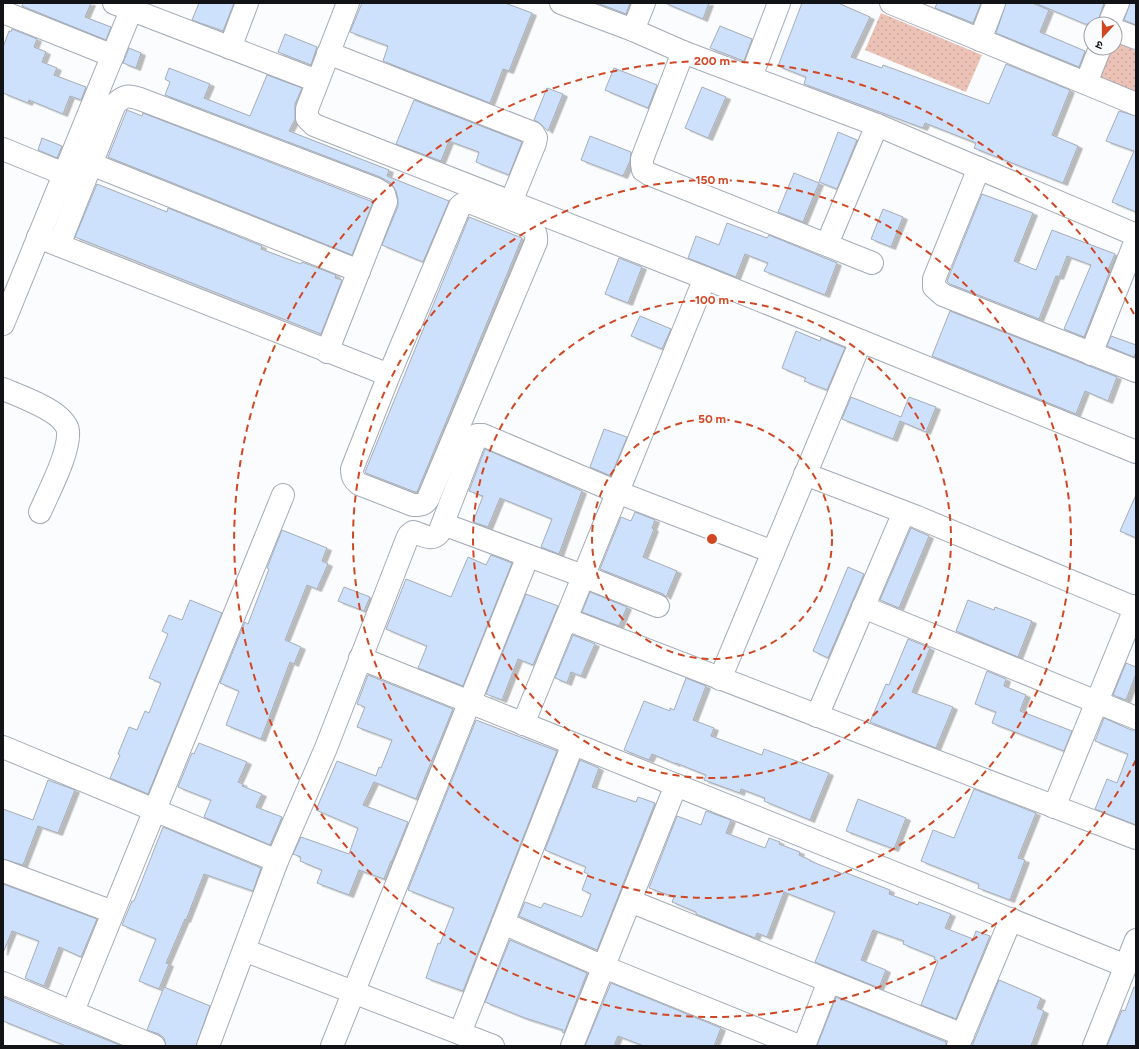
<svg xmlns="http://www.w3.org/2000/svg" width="1139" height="1049" font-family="Figtree,'Noto Sans Devanagari',sans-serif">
	<defs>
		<pattern id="park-dots" width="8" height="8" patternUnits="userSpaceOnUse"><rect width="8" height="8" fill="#ecc2b7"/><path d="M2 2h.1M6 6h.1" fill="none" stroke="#c9a69d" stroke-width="1.8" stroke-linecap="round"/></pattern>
		<filter id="shadow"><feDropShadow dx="4.5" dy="2.5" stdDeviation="0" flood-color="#0004"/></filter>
	</defs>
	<rect width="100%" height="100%" fill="#fafcfe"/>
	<g fill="url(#park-dots)">
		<polygon points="881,13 982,55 966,92 865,50"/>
		<polygon points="1115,42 1136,51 1136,94 1096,77 1108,48 1115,48"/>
	</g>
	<g fill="#cee1fc" stroke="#a6adb7" filter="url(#shadow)">
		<polygon points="23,3 91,3 85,17 111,27 106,40 22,6"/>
		<polygon points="199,3 234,3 223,31 192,20"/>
		<polygon points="362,3 505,3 532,13 509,71 503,69 490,103 383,61 388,46 350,32"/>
		<polygon points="597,3 630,3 626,14"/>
		<polygon points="665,3 709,3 703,19"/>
		<polygon points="802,3 838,3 870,17 851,57 882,68 883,65 989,104 1006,64 1070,90 1052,135 1078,146 1063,183 974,148 976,143 925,123 923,128 804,84 806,77 778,66"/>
		<polygon points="937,3 981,3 973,23 935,8"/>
		<polygon points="1006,3 1032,3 1049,10 1040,32 1085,51 1079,67 996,33"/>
		<polygon points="1035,3 1104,3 1097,24 1085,24"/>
		<polygon points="1130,3 1136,3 1136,25 1124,20"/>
		<polygon points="720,26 752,39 744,61 710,48"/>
		<polygon points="12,29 37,39 34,47 46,52 42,62 57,68 54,75 86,87 81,100 70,96 63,114 29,100 28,103 3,93 3,47 9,31 11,32"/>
		<polygon points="285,34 317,47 311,65 278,52"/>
		<polygon points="129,48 141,53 136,68 123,63"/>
		<polygon points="169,68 210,84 204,98 250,116 267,75 302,88 295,104 295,119 289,131 389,170 387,176 449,201 423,262 382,245 398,206 398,199 396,191 391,183 380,177 165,95 170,82 165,79"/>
		<polygon points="614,68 657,85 648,108 605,90"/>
		<polygon points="702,87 726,97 708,138 685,128"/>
		<polygon points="547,88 563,94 548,131 538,122 534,120"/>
		<polygon points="414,100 522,142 509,175 476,162 479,152 449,141 441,161 396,144"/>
		<polygon points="127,110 142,116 143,113 373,202 352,255 108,157"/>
		<polygon points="1119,111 1136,116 1136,212 1112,202 1134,151 1106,141"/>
		<polygon points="838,132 857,140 837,189 819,182"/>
		<polygon points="590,136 631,152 630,161 623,176 581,160"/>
		<polygon points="42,138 62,146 57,158 38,150"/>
		<polygon points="794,173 819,183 803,222 778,212"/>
		<polygon points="97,184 167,212 168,208 262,246 261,249 301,264 302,262 336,275 335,278 342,280 321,334 75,237"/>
		<polygon points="982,194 1033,213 1014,261 1036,270 1052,230 1115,254 1108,270 1110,271 1084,337 1064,329 1091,265 1067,256 1059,277 1056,276 1039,319 950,284 947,281"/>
		<polygon points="883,209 903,217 891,247 871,239"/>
		<polygon points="469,217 522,238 417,492 415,492 366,473 365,472"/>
		<polygon points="727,223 767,238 769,235 837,263 825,295 764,271 768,263 745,254 736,277 688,258 696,236 719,245"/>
		<polygon points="619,258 642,267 628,303 605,294"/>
		<polygon points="950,311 1117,377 1108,401 1085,391 1076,414 932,356"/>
		<polygon points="640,316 671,329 662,349 631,336"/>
		<polygon points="796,331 820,341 821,338 845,348 827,390 804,381 806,378 782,368"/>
		<polygon points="1111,336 1136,345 1136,352 1134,357 1107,346"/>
		<polygon points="851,397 901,417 909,397 936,407 926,432 900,421 893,439 842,419"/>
		<polygon points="604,429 627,437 611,476 590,467"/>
		<polygon points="485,449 582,491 559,554 541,547 552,519 500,498 488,527 473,522 483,496 469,491"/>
		<polygon points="1136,495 1136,538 1120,531"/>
		<polygon points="635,512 655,520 652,528 654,529 643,557 677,571 666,597 663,594 600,569 621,517 631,521"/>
		<polygon points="911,528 929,536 899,608 880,600"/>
		<polygon points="282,530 327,548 322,561 328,564 317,589 307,585 285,640 301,647 294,664 290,662 261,739 226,725 239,691 220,683 245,622 248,624 269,569 267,568"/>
		<polygon points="491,555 512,563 463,686 418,668 427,646 386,629 406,579 451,597 468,557 486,565"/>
		<polygon points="848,567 864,574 828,658 813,651"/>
		<polygon points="344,587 370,597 364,611 338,601"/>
		<polygon points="590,592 627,607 619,626 582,612"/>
		<polygon points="526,594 558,606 533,665 518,659 502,700 486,694"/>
		<polygon points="190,600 222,613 148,794 110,778 120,755 118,754 129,727 137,730 145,711 149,713 161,683 149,678 168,634 162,631 169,615 182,620"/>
		<polygon points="968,600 994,610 995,607 1032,621 1018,657 956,631"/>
		<polygon points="573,635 595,644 581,676 571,672 567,683 555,678"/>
		<polygon points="908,639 930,648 912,692 953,707 936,748 870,722 886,684 889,685"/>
		<polygon points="1126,663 1136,667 1136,674 1126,700 1113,695"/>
		<polygon points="987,671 1006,679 1004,686 1026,695 1020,711 1072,731 1064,751 992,723 996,712 975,704"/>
		<polygon points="368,675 453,709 416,799 374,782 363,805 408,822 392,861 391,861 384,879 359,870 349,895 317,883 322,870 300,861 301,857 293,854 301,837 349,854 358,828 316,810 337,761 376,776 379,767 381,768 392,740 357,727 365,707 357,704"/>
		<polygon points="686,678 706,686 693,720 714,728 711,736 762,755 764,749 829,773 810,820 764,801 765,798 741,789 740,793 704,780 706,775 676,763 676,764 652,754 649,760 624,750 644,701 670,711 670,708 674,710"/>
		<polygon points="1104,718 1131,730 1136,730 1136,825 1095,809 1107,779 1117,783 1128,754 1095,741"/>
		<polygon points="476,720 557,751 463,991 426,978 438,943 440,944 454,908 408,890"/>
		<polygon points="199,743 247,762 238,782 243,784 242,786 262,794 256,807 282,817 270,845 204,817 211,800 178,787 192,753 194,754"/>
		<polygon points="580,760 599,768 592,787 636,802 638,797 655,803 597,950 519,916 525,902 541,908 544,903 582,917 591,894 582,890 588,874 584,872 586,867 545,850"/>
		<polygon points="48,780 75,790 58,833 38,826 23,865 3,859 3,809 33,820"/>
		<polygon points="974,789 1036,813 1018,858 1025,860 1010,900 978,888 979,884 921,861 933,830 954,838"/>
		<polygon points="858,799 906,818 894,849 846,831"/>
		<polygon points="706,811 731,820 726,833 765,848 769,838 780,842 779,844 800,852 799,855 810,860 810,861 843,874 844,872 890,890 889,894 918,905 919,902 951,914 945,928 973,939 976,931 990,936 956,1019 921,1005 938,961 934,959 935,957 903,944 904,941 873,930 861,960 886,970 879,988 815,962 835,912 784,892 767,937 757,933 755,938 696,914 696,912 672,902 674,897 649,888 677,816 701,825"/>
		<polygon points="163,827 261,868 253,891 204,874 186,920 185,919 166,963 169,964 159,989 139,981 156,939 122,925 132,901 134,901"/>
		<polygon points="3,884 97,919 81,957 59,947 44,986 25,978 39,941 12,931 3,953"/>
		<polygon points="510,940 587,973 564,1033 562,1032 563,1030 525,1018 485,1002"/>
		<polygon points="999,980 1041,998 1037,1008 1044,1011 1031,1046 972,1046"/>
		<polygon points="611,983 721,1028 714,1046 644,1046 618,1036 614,1046 585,1046"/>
		<polygon points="164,987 210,1006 196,1046 166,1046 164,1038 159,1034 147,1030"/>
		<polygon points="1134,987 1136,987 1136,1046 1107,1046 1122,1010 1125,1011"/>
		<polygon points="3,997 55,1019 122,1046 66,1046 3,1021"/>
		<polygon points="836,997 946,1042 946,1046 817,1046"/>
	</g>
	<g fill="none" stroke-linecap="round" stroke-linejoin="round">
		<g stroke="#a4abb6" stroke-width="24">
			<g id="minor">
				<polyline points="114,3 317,81"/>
				<polyline points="348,3 307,109 307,118 314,125 705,278 1136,452"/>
				<polyline points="561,3 633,30 683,52 877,125 1136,235"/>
				<polyline points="891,3 1136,104"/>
				<polyline points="3,12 113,56"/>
				<polyline points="1109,24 1118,3"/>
				<polyline points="633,30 644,3"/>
				<polyline points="1115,30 1136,38"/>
				<polyline points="980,40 994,3"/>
				<polyline points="230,48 247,3"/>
				<polyline points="683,52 642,159 642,164 643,170 649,174 872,263"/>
				<polyline points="328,53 533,133 536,138 535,143 511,202"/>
				<polyline points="751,77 779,3"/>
				<polyline points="1086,83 1100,48"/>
				<polyline points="3,149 64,174"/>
				<polyline points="91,164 359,271"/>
				<polyline points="979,168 934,279 934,287 943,295 1136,371"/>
				<path d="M 38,237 L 389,375 L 352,469 C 352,477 354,480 359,484 L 413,505 C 420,505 424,505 428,499 L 536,242 C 537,234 535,231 529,226 L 472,203 L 464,203 L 460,206 L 389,375"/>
				<polyline points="827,244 877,125"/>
				<path d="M 59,245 L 115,104 C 125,95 128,95 140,99 L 376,189 L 384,194 L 386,202 L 327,352"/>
				<polyline points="3,324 134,3"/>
				<polyline points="1091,354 1136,240"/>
				<path d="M 3,389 C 20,396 47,406 60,418 C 63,421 68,427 68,431 C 70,452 49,491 40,512"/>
				<polyline points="805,474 917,517 1135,608"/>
				<polyline points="443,524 583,576 658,606"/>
				<polyline points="863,607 1136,718"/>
				<polyline points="566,619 1136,838"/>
				<polyline points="360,658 1126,966"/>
				<polyline points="720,679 861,341"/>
				<polyline points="817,716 904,512"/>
				<polyline points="523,724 705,278"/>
				<polyline points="3,747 277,861"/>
				<polyline points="1054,807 1136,606"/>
				<polyline points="3,871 113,912"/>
				<polyline points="630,901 963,1035"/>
				<polyline points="503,923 604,967 799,1046"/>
				<polyline points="244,950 493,1046"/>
				<polyline points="3,983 154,1046"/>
				<polyline points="73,1011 283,495"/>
				<polyline points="460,1033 573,744"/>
				<path d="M 208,1046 L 277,861 L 326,748 L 407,539 L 409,535 L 413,532 C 422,534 432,542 439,533 L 477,435 L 483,435 L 617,492 L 773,552"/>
				<polyline points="332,1046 528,556"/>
				<polyline points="572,1046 676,785"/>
				<polyline points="804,1046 829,981"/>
				<polyline points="958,1046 1011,919"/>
				<polyline points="1094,1046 1136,940"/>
			</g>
		</g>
		<use href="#minor" stroke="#fff" stroke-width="22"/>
	</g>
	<g fill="none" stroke="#d14723" stroke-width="2" stroke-dasharray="7 5">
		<circle cx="712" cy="539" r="120"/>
		<circle cx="712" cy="539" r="239"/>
		<circle cx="712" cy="539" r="359"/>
		<path d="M1136 760A478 478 0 1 1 1136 318"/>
	</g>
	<circle cx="712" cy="539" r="6" fill="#d14723" stroke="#fafcfe" stroke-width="2"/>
	<g font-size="12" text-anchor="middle" font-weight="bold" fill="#d14723" stroke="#fafcfe" stroke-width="4" stroke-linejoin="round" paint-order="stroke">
		<text x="712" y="65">200 m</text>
		<text x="712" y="184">150 m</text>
		<text x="712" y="304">100 m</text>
		<text x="712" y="423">50 m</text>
	</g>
	<rect width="1139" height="1049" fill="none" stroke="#111317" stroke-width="8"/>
	<g transform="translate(1103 36) rotate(201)"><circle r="19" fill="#fafcfe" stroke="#9d9fa2"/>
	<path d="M0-3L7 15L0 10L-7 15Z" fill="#d14723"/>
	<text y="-6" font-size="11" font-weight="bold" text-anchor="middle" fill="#111317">उ</text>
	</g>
</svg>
